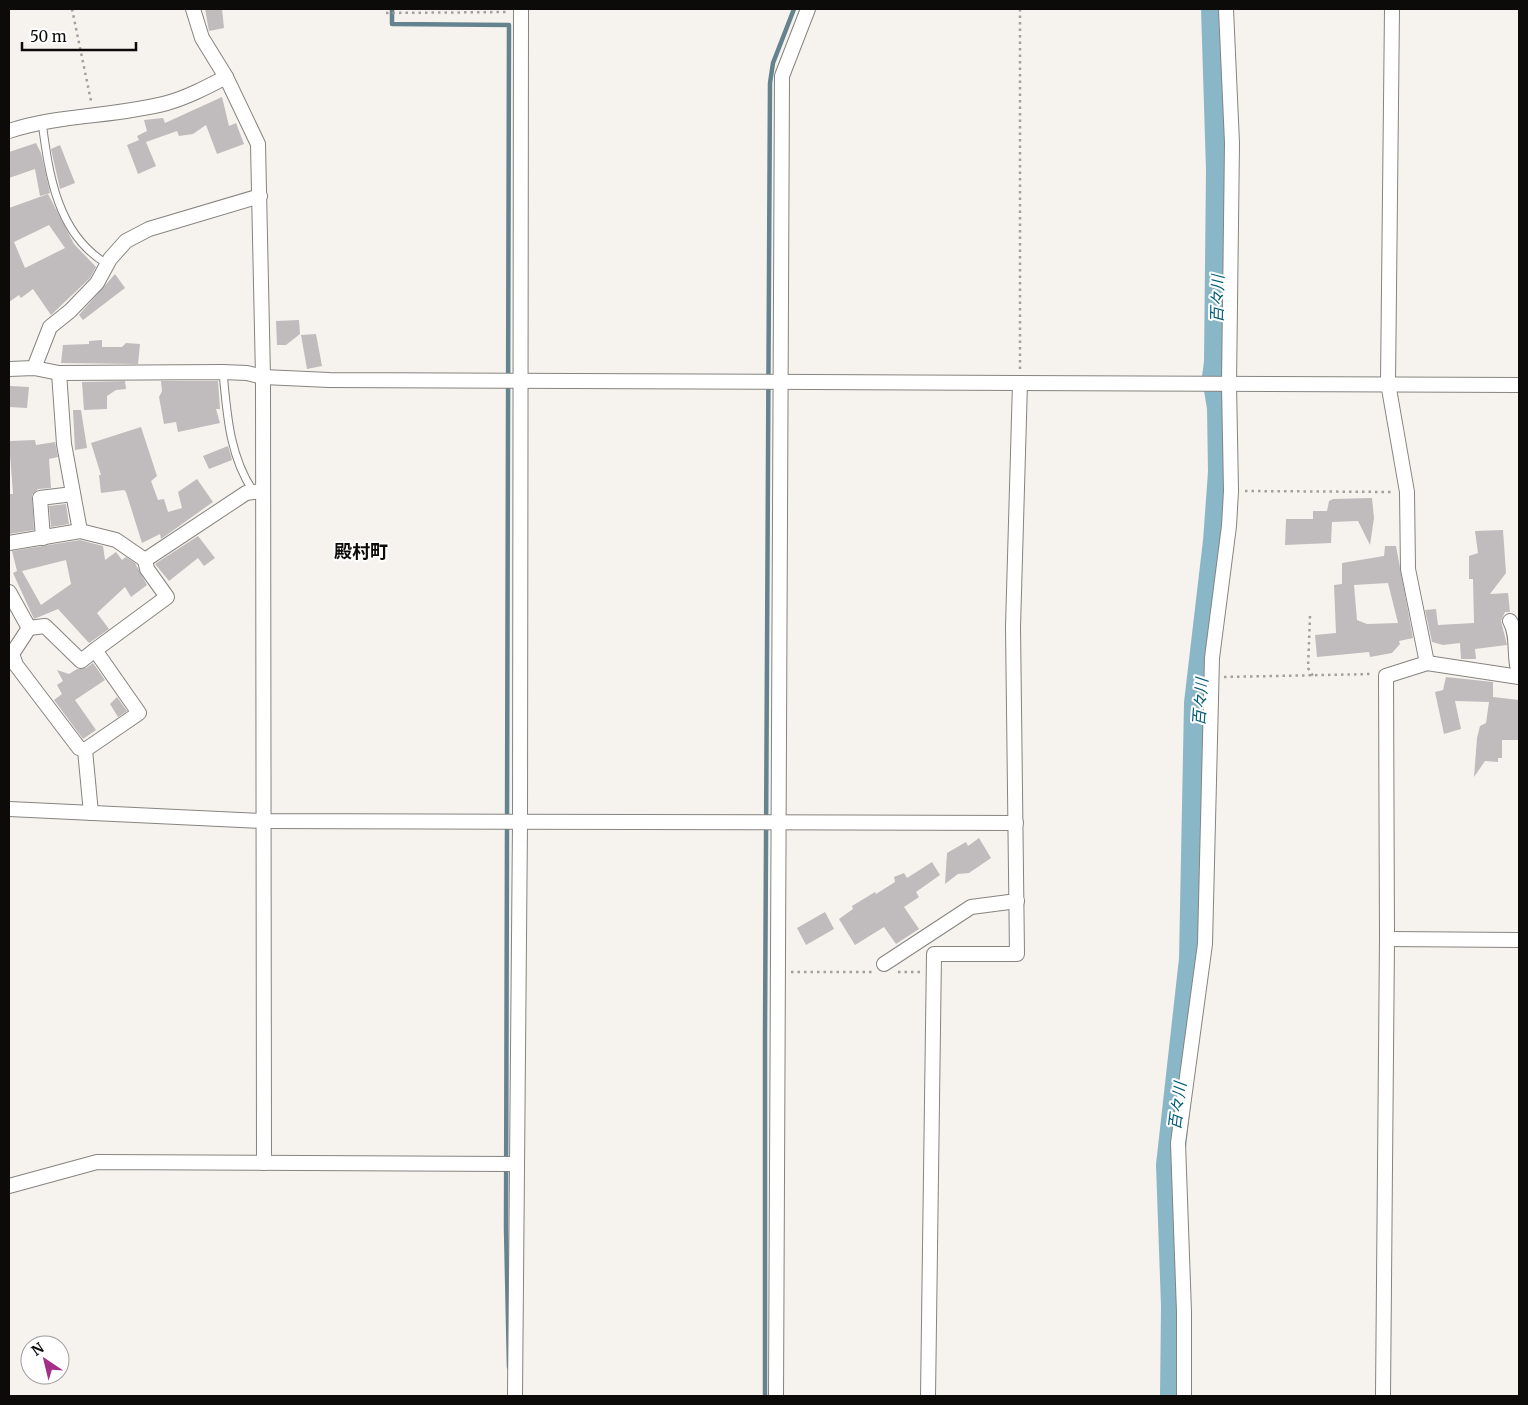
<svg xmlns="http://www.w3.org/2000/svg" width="1528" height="1405" font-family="Merriweather,'Noto Sans JP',serif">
	<rect width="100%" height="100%" fill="#f6f3ef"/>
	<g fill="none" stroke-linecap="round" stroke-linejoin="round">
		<g stroke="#64838f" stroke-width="4.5">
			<polyline points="392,9 392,24 509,25 506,1228 509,1367"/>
			<polyline points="765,1396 765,1035 770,83 773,63 794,9"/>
		</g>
		<polyline stroke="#8ab7c8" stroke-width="28" points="1174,1396 1175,1306 1170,1165 1193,959 1198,703 1217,541 1222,472 1221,408 1216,377 1218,362 1220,170 1215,9"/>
	</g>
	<g fill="#c0bbbd" fill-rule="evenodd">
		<polygon points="205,9 222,9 224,28 209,31"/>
		<polygon points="222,97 229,126 236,123 244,144 217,154 206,125 193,134 179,136 177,131 146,142 156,166 138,174 127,145 139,140 137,136 147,131 144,120 163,118 165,123"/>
		<polygon points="36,143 41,153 50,193 40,196 35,169 9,178 9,152"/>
		<polygon points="60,145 75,183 60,189 51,149"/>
		<path d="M 48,194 L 74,244 L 96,267 L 90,278 L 51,315 L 33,289 L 21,298 L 19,295 L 9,302 L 9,208 ZM 49,225 L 65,248 L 25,268 L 14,242 Z"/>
		<polygon points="115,274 125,288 83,320 79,315"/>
		<polygon points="299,320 300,334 286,345 277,345 276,321"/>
		<polygon points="316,334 322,366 307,369 301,335"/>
		<polygon points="102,340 102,347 122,347 126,343 140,344 138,364 61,363 63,345 89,344 89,341"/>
		<polygon points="125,381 126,389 116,390 107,396 107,409 84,410 82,382"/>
		<polygon points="161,381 218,381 220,409 216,409 220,423 178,432 176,422 164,424 159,397 162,391"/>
		<polygon points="10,386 29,387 27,408 9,407"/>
		<polygon points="73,410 81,410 87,448 75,450"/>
		<polygon points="141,427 157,476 151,481 158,500 164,499 168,512 182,508 178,492 197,479 213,502 161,539 160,534 142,543 126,492 124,490 101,493 99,475 101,475 91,443"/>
		<polygon points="35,440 36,445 55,442 58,457 49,459 51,488 38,489 32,495 34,530 9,534 9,494 13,494 9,441"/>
		<polygon points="228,446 232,460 209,469 203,456"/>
		<polygon points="1372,498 1374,518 1370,545 1358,521 1332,522 1331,543 1285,545 1286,519 1313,519 1313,511 1327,511 1329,501 1333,499"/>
		<polygon points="66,504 69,524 51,527 49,506"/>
		<polygon points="1503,530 1506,573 1490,594 1508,593 1510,612 1505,612 1501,621 1507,645 1475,649 1476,659 1461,659 1460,643 1443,645 1432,642 1425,610 1436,609 1438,625 1474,623 1473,579 1469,579 1469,556 1478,553 1475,531"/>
		<polygon points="198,536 215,558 204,566 198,558 169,581 155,564"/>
		<path d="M 80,540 L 103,546 L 105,560 L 116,552 L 122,560 L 126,557 L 135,563 L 147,585 L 131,597 L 125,587 L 97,613 L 109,629 L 89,643 L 58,609 L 34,619 L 13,573 L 17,571 L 12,551 ZM 66,560 L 71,584 L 41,605 L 22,571 Z"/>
		<path d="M 1385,546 L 1396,546 L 1413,638 L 1399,641 L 1400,644 L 1392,653 L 1370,657 L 1369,652 L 1317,657 L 1315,635 L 1336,633 L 1334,585 L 1342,584 L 1342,563 L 1384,556 ZM 1388,583 L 1398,623 L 1367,624 L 1357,620 L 1354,585 Z"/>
		<polygon points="93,663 105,680 75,700 96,730 83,739 54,700 62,694 57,685 63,681 57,670 69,674 77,669 86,668"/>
		<polygon points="1446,677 1493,682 1493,697 1519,700 1518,740 1502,740 1502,758 1498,758 1498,762 1485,761 1474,777 1477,738 1480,726 1486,723 1489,702 1455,701 1461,729 1444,734 1435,692 1443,690"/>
		<polygon points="117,697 127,711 118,717 110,704"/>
		<polygon points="979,838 991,858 969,873 958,874 945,884 947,853 966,842 968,846"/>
		<polygon points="932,862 940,875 916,892 919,897 904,907 919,929 896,944 884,927 855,945 839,919 853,909 852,906 875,892 876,894 895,882 894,877 904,873 907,878"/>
		<polygon points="825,912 834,929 806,945 797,928"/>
	</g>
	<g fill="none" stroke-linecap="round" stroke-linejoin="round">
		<g stroke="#86847f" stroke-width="9">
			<g id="service">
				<path d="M 42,122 C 49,175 57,234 107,264"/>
				<path d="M 223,372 C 227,413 229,455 253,491"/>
			</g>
		</g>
		<g stroke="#86847f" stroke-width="16">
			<g id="minor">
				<polyline points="193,9 202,38 226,77 258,144 263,377 264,1163"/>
				<polyline points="1392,9 1388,383 1407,492 1408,569 1427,663"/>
				<path d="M 9,131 C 60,114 115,117 167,103 C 188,97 207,87 226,77"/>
				<polyline points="34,368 50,327 70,311 97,283 110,259 126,241 149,229 260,196"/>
				<polyline points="9,369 34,368 59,373 223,372 247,373 263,377 329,380 1519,385"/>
				<polyline points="59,373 64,444 80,531"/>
				<polyline points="43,538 40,498 73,494"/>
				<polyline points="9,543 80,531 116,540 145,560 246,493 262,491"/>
				<polyline points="9,592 29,628 12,654 16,665 79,748 85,750"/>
				<path d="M 1510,621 C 1519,636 1513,657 1519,674"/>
				<polyline points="29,628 45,626 81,661 95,650"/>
				<polyline points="9,809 263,821 1016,823"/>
				<polyline points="91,813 85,750 139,713 95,650 167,597 147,569 145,560"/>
				<polyline points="1387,939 1519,940"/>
				<polyline points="884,964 971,907 1017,901"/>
				<polyline points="9,1186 97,1162 515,1164"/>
				<polyline points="515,1396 520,823 521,9"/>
				<polyline points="776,1396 782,76 808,9"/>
				<polyline points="928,1396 934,954 1017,954 1013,627 1020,383"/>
				<polyline points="1184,1396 1184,1312 1178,1143 1205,944 1212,658 1229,526 1231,491 1229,384 1232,143 1226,9"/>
				<polyline points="1383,1396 1387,939 1386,676 1427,663 1519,677"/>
			</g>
		</g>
		<g stroke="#a2a09d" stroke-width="2.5" stroke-dasharray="2.5 4" stroke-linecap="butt">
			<polyline points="72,9 91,101"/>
			<polyline points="386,13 506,12"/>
			<polyline points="1020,369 1020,9"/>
			<polyline points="1245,491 1392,492"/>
			<polyline points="1310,616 1308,668 1313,676"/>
			<polyline points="1224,677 1373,674"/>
			<polyline points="791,972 873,972"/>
			<polyline points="898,972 920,972"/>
		</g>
		<use href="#service" stroke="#fff" stroke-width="7"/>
		<use href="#minor" stroke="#fff" stroke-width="14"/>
	</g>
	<g text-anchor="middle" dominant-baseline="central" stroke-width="4" stroke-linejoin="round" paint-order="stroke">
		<g font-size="16" font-style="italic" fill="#005c75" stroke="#fff">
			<text transform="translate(1217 299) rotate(-89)">百々川</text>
			<text transform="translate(1200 702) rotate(-86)">百々川</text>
			<text transform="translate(1177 1106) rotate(-83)">百々川</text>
		</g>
		<g font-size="18" font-weight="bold" fill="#0c0b0a" stroke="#fff">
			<text x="361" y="551">殿村町</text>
		</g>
	</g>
	<rect width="1528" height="1405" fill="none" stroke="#0c0b0a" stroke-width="20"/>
	<g transform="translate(45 1360) rotate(325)"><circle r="24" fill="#ffffff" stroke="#9e9d9d"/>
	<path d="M0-4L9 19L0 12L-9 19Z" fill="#a42f88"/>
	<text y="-8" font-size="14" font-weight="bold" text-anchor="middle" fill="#0c0b0a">N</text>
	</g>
	<path d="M22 42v8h114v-8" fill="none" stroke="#0c0b0a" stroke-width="2.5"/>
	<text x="30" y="42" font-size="15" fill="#0c0b0a" stroke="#ffffff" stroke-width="4" paint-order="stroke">50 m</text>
</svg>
